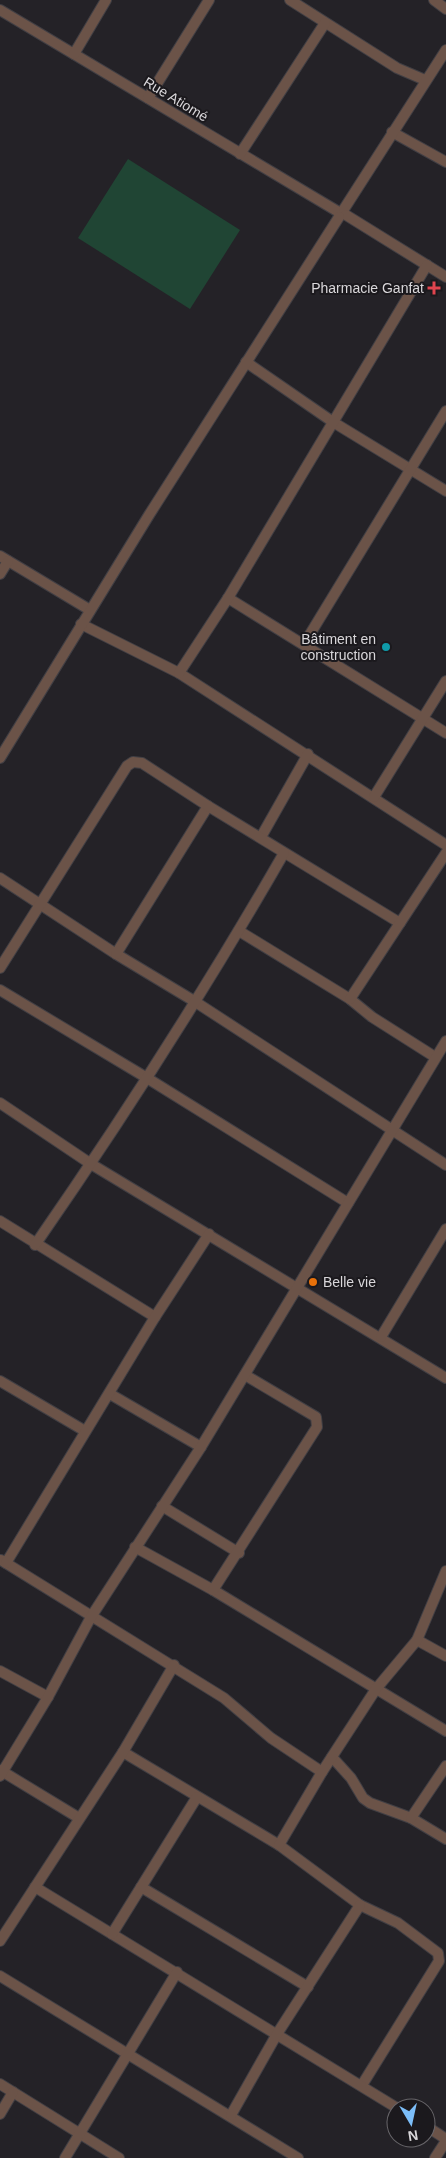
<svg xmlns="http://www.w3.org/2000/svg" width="446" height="2158" font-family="Helvetica,sans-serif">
	<rect width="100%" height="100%" fill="#242227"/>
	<polygon fill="#204534" points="128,159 240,230 190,309 78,238"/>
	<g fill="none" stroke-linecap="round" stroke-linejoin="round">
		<g stroke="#413f44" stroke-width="12">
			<g id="minor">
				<polyline points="290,0 397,68 425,80"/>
				<polyline points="434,0 446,9"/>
				<polyline points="0,10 337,211"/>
				<polyline points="74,54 106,0"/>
				<polyline points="148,98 209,0"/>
				<polyline points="392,132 446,162"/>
				<polyline points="240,154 325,23"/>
				<polyline points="344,209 446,50"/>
				<polyline points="346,215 446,277"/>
				<polyline points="246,362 333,422 446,491"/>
				<polyline points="0,556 90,610"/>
				<polyline points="0,574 8,561"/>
				<polyline points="228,598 446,733"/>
				<polyline points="81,624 179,673 446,845"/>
				<polyline points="304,644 446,411"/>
				<polyline points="179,673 228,598 427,265"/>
				<polyline points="0,758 149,515 339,217"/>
				<polyline points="374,797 446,681"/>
				<polyline points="261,837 308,754"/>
				<polyline points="0,878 116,954 194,1001 446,1165"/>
				<polyline points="239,931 350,999 372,1017 435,1057"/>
				<polyline points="116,954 208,806"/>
				<polyline points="0,968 127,766 133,762 142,763 208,806 400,923"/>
				<polyline points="0,990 147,1078 348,1203"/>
				<polyline points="350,999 446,853"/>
				<polyline points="0,1103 91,1164 446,1378"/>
				<polyline points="0,1221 155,1317"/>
				<path d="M 35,1245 C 123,1118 207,987 284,853"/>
				<polyline points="381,1337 446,1229"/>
				<polyline points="0,1381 85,1431"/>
				<polyline points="110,1394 201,1447"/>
				<polyline points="162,1506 239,1553"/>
				<polyline points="135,1547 213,1590 446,1731"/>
				<polyline points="1,1560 224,1698 271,1738 322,1772"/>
				<polyline points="6,1563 155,1317 209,1234"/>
				<polyline points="213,1590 317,1427 316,1417 245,1375"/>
				<polyline points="417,1640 446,1656"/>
				<polyline points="0,1671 48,1697"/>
				<polyline points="123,1752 279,1845 360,1905 398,1923 438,1953 439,1961 362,2085"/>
				<polyline points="332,1757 351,1778 363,1798 370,1803 411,1818 446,1839"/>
				<polyline points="0,1770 79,1818"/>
				<polyline points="0,1776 48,1697 91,1617 201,1447 446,1041"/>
				<polyline points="411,1818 446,1766"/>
				<polyline points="279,1845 322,1772 376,1689 417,1640 446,1571"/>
				<polyline points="35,1887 397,2108"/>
				<polyline points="141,1887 308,1987"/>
				<polyline points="112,1934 197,1797"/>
				<polyline points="0,1941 123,1752 174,1665"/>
				<polyline points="0,1976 298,2158"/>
				<polyline points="0,2084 119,2158"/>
				<polyline points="0,2114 13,2092"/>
				<polyline points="231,2115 277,2034 360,1905"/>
				<polyline points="426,2126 446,2139"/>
				<polyline points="65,2158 177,1972"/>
				<polyline points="435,2158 446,2141"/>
			</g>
		</g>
		<use href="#minor" stroke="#6b5348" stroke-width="10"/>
	</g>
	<path fill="#e0444e" stroke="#1b191d" stroke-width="2" d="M431.5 280.5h5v5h5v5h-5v5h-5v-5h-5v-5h5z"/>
	<circle fill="#0f9aa8" stroke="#1b191d" stroke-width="2" cx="386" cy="647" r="5"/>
	<circle fill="#e8710a" stroke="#1b191d" stroke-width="2" cx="313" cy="1282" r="5"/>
	<g text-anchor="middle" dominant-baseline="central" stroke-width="4" stroke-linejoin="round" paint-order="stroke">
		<g font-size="14" fill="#d9d7da" stroke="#1b191d">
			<text transform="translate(176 99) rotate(31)">Rue Atiomé</text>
		</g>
		<g font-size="14" fill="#d9d7da" stroke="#1b191d" text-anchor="end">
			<text x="424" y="288">Pharmacie Ganfat</text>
			<text x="376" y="639">Bâtiment en<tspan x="376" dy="16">construction</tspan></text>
			<text x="323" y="1282" text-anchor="start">Belle vie</text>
		</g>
	</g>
	<g transform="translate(411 2123) rotate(171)"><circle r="24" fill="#1b191d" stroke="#676569"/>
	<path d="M0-4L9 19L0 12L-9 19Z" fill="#7cbef9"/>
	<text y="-8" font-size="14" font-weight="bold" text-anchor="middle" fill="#d9d7da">N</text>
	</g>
</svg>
